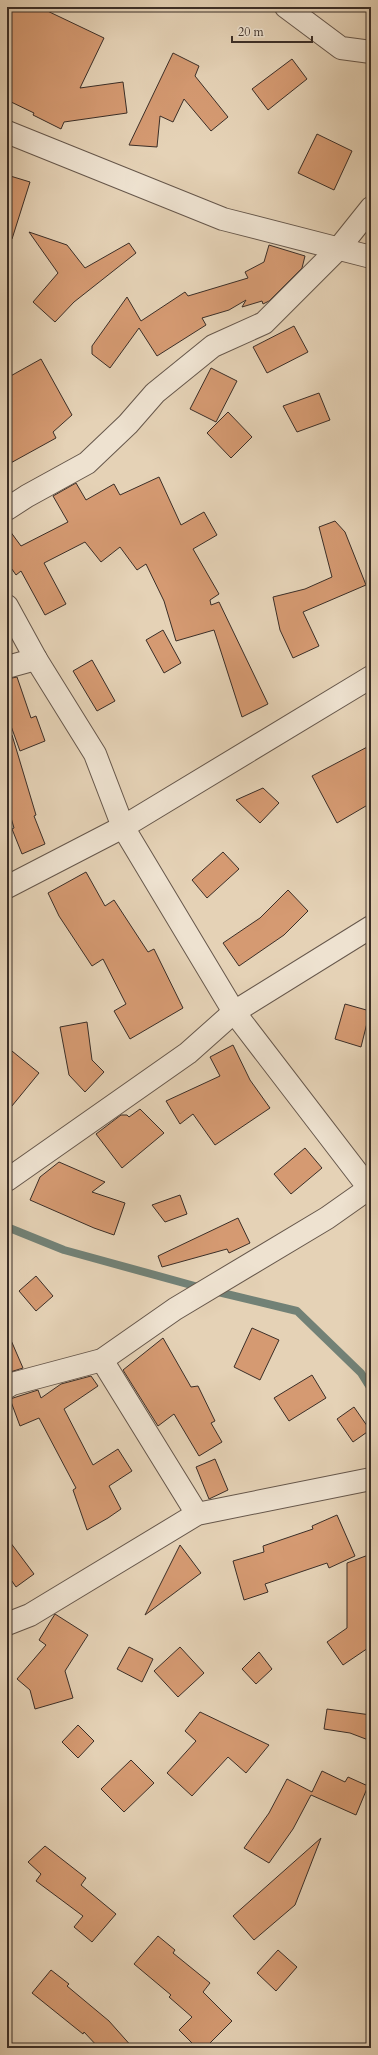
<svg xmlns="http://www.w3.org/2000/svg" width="378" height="2055" font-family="Cardo,serif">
	<rect width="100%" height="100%" fill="#e5d2b6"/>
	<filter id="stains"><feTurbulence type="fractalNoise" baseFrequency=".005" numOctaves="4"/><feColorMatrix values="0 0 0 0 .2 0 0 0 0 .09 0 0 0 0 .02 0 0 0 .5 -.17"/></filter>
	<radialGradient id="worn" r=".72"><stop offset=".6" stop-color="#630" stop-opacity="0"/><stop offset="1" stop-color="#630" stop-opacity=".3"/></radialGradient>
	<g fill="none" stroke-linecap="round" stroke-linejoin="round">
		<g stroke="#728176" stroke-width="8">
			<polyline points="7,1227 64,1250 202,1288"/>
			<polyline points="214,1291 297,1311 361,1373 371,1389"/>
		</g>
	</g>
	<g fill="#d59a72" stroke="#3b2e27">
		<polygon points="7,7 39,7 104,38 80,88 123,82 127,113 64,122 61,129 33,115 34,113 7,100"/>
		<polygon points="173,53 199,66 195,76 228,117 211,131 184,99 173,122 160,116 157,147 129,145"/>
		<polygon points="292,59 307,79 268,110 252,89"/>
		<polygon points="317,134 352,151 334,190 298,173"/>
		<polygon points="7,175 30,182 12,239 7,238"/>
		<polygon points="29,232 67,245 85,268 129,243 136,253 74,302 55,322 33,302 58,273"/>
		<polygon points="269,245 305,256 302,268 269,301 263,304 262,301 242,307 246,300 229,310 202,318 206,325 157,356 139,328 110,368 92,354 92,346 127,297 141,321 185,292 188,296 248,278 245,272 264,262"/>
		<polygon points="294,326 308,352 267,373 253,347"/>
		<polygon points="41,359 72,415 53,432 56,438 7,465 7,378"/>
		<polygon points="211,368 237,381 216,422 190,409"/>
		<polygon points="319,393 330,420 297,432 283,406"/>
		<polygon points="228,412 252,437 231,458 207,433"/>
		<polygon points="159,477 181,525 204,512 217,535 193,549 219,594 210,600 211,605 219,602 268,704 242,717 214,630 176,641 164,601 146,564 137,570 120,547 101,562 85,542 44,563 66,604 45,615 21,571 16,575 7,562 7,527 21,546 68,522 53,496 76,483 86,500 114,484 120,495"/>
		<polygon points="335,521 345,532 366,585 303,612 319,646 293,658 280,630 273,597 305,589 332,577 319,527"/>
		<polygon points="163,630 181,663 164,673 146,640"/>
		<polygon points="92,660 115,701 97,711 73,671"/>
		<polygon points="17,677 31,718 36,716 45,741 20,751 7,715 7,679"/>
		<polygon points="12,735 36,815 34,816 45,844 22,854 12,829 14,828 7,804 7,736"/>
		<polygon points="371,745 371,803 337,823 312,776"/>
		<polygon points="263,788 279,803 260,823 236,800"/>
		<polygon points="223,852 239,869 207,898 192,880"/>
		<polygon points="86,872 105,906 114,900 148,952 154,949 183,1008 130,1039 114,1011 126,1004 103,959 92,966 59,916 48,893"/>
		<polygon points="288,890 308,911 284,935 239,966 223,943 260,918"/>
		<polygon points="345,1004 370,1011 361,1047 335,1039"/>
		<polygon points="87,1022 92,1060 104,1072 85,1092 69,1075 60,1027"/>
		<polygon points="233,1045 250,1080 270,1108 215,1145 193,1114 180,1124 166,1101 220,1076 210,1057"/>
		<polygon points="7,1047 39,1073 7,1112"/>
		<polygon points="140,1109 164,1133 122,1168 96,1134 121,1115 127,1115 129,1117"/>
		<polygon points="305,1148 322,1168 291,1194 274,1174"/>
		<polygon points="59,1162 105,1182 92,1192 125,1203 114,1235 94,1228 30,1200 40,1177"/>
		<polygon points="180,1195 187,1214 165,1222 152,1205"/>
		<polygon points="238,1218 250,1243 229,1253 227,1249 162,1267 158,1256"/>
		<polygon points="36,1276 53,1296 36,1311 19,1291"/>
		<polygon points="252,1328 279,1340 260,1380 234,1367"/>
		<polygon points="7,1331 23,1368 7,1373"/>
		<polygon points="163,1338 191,1387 198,1386 215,1421 211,1423 222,1442 199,1456 174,1414 158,1426 123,1370"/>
		<polygon points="312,1375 326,1398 289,1421 274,1398"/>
		<polygon points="91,1376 98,1386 64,1409 93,1465 118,1449 132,1471 109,1486 121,1509 108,1518 87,1530 73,1490 76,1488 39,1418 20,1426 10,1399 38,1390 41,1398 61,1384"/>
		<polygon points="354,1407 370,1430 353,1442 337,1419"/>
		<polygon points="215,1459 228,1490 209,1499 196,1467"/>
		<polygon points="337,1515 355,1556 329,1568 327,1563 265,1584 268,1592 244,1600 233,1561 264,1552 263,1546 313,1529 312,1526"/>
		<polygon points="7,1538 34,1574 16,1587 7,1574"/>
		<polygon points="180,1545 201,1573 145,1615"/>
		<polygon points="371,1554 371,1646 343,1665 327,1642 347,1628 347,1563"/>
		<polygon points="55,1614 88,1635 65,1671 73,1698 35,1709 30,1690 17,1679 46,1645 39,1640"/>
		<polygon points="129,1647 153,1659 142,1682 117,1669"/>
		<polygon points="180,1647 204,1673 178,1697 154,1671"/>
		<polygon points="259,1652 272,1669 256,1684 242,1669"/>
		<polygon points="327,1709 371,1715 371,1741 350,1733 324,1729"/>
		<polygon points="200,1712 269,1745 246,1773 228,1757 192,1796 167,1773 196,1741 185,1731"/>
		<polygon points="78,1725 94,1741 78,1758 62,1742"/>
		<polygon points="131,1760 154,1783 124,1812 101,1789"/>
		<polygon points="322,1771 345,1782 348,1777 368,1786 356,1815 311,1795 293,1829 269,1863 244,1848 269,1813 287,1779 312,1792"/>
		<polygon points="321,1838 295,1905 254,1940 233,1916"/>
		<polygon points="45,1846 86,1878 81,1885 116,1914 92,1942 74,1927 83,1916 36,1881 41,1874 28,1862"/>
		<polygon points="158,1936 175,1950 173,1953 210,1983 203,1992 232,2021 205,2048 197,2048 179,2030 192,2017 169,1997 171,1995 134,1964"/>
		<polygon points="278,1950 297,1967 276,1991 257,1973"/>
		<polygon points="51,1970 69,1984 67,1986 109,2021 133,2048 99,2048 84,2032 83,2034 32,1993"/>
	</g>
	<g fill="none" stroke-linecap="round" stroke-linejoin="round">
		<g stroke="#66574b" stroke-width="24">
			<g id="minor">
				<polyline points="286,7 341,48 371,52"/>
				<polyline points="7,509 27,496 87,463 128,424 155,393 213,346 264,323 339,248 371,208"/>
				<polyline points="7,606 36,659 95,754 123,827 234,1012 369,1188"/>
				<polyline points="7,667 36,659"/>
				<polyline points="7,887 123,827 371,677"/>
				<polyline points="7,1180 188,1053 234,1012 371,927"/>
				<polyline points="102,1360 197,1514"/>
				<polyline points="7,1387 12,1384 102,1360 175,1309 327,1218 371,1187"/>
				<polyline points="7,1624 30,1615 197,1514 371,1479"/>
			</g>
		</g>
		<g stroke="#66574b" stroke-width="24">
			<polyline id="tertiary" points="7,132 223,219 371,257"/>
		</g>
		<use href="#minor" stroke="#eee2d0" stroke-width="22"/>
		<use href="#tertiary" stroke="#eee2d0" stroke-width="22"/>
	</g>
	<rect width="378" height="2055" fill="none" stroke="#e5d2b6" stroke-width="24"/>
	<rect x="8" y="8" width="362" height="2039" fill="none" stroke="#3b2e27" stroke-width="2"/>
	<rect x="12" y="12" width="354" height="2031" fill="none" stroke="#3b2e27"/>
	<path d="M232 36v6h80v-6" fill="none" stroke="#3b2e27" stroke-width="2"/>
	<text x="238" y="36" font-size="12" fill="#3b2e27" stroke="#eee2d0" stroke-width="3" paint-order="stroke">20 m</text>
	<rect width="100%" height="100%" filter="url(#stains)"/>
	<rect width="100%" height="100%" fill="url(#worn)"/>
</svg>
